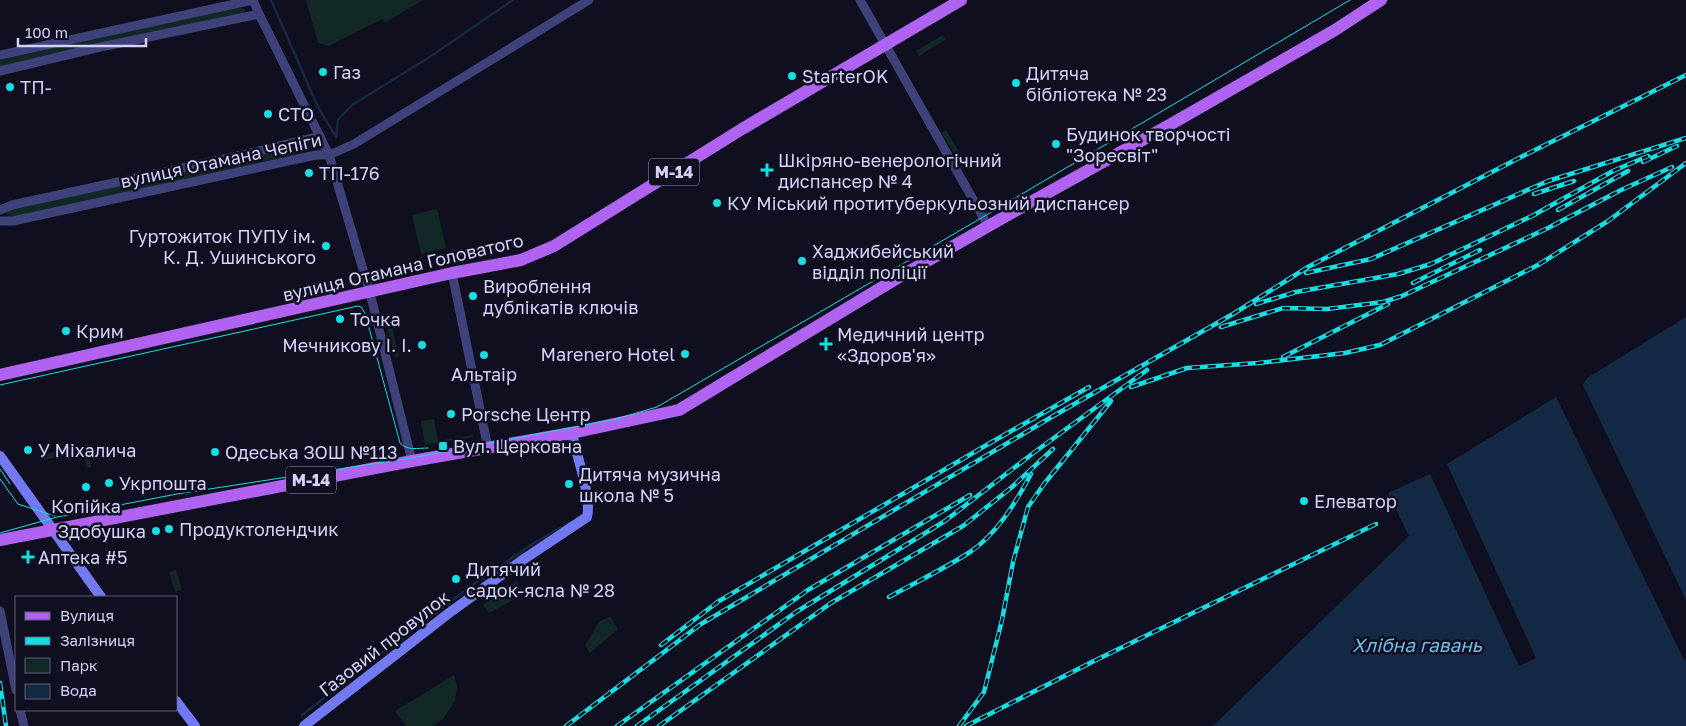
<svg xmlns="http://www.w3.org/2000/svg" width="1686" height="726" font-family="'Golos Text',sans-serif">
	<rect width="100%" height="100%" fill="#100f1f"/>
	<g fill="#122826">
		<polygon points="306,0 423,0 385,23 382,19 329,46 318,43"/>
		<polygon points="238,7 245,9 245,11 241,14 0,68 0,60"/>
		<polygon points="943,35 945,40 919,56 916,51"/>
		<polygon points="946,130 964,161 960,164 942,133"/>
		<polygon points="307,142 309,150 306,152 23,216 12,218 8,217 7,213 11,208"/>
		<polygon points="437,209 446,248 421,254 412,215"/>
		<polygon points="389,313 399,357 395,358 384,315"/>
		<polygon points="434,419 438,441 474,435 474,437 425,445 421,421"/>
		<polygon points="88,446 91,467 87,468 83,452 43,460 41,455"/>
		<polygon points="176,570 182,590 175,592 169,572"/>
		<polygon points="517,581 524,594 489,613 483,605"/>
		<polygon points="610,616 618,629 590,653 585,646 599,622"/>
		<polygon points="454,675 457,686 455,701 443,719 433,726 406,726 395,711"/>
	</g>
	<g fill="#142a44">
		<polygon points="1686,317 1686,600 1583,385 1587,378"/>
		<polygon points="1556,397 1684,660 1686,659 1686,726 1213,726 1409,536 1388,493 1430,474 1519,666 1536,658 1447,464"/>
	</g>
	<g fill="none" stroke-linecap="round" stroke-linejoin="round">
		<g stroke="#142a44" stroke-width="2.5">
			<polyline points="271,0 318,107 336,137 338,120 352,105 428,58 513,0"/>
			<polyline points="302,715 471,586 534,543 572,521"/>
		</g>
		<g stroke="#3e417a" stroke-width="9">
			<polyline points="253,0 259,14 329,155 370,293 412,461"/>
			<polyline points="860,0 988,226"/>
			<polyline points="0,55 253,0"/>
			<polyline points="0,71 96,48 259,14"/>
			<polyline points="0,210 12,205 242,155 320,136"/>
			<polyline points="0,221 13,221 316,155 329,155 354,144 589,0"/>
			<polyline points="452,273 488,448"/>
			<polyline points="0,611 16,690"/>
			<polyline points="20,710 24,726"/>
		</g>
		<g stroke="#7279f1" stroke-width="10">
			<polyline points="0,456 101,597"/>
			<polyline points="176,701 195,726"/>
			<path d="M 304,726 L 449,613 L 521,561 L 587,517 C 592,498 576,454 572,433"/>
		</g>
		<g stroke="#b063f0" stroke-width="12">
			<polyline points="0,375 452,273 521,260 554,246 742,129 961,0"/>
			<polyline points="0,540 412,461 572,433 679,410 894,280 1013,212 1173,123 1335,30 1381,0"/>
		</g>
		<g stroke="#16dee2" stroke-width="1">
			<path d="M 0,385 L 358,306 L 361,307 L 365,313 L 400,443 C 407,451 418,448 428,448"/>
			<polyline points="0,469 10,484"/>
			<polyline points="0,479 18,504 55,516"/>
			<polyline points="0,533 57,517 177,494 411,458 616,419 657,407 983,217 1350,0"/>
		</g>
		<g stroke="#16dee2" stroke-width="4.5">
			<g id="rail">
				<polyline points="1643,162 1677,146"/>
				<polyline points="1534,194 1574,181"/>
				<polyline points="1558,210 1628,171"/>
				<polyline points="1306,273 1371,259 1548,181 1686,138"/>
				<polyline points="1413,283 1480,250"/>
				<polyline points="1256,304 1296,292 1398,274 1431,264 1532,216 1613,171 1648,156"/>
				<polyline points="1221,327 1283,308 1327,309 1383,302 1402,296 1548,228 1621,190 1672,167"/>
				<polyline points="1283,357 1388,304"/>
				<polyline points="1131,387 1187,368 1258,363 1345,353 1380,345 1538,265 1608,221 1686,163"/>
				<path d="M 889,597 C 916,582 944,569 970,552 C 997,534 1016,502 1031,474"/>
				<polyline points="661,645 719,601 990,443 1089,387"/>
				<polyline points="0,683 6,726"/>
				<polyline points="566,726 701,624 1055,415 1233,314 1308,267 1521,157 1686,75"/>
				<polyline points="617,726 808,590 970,495"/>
				<polyline points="637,726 796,612 945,521 1032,454 1147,370"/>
				<polyline points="659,726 831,603 963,526 1012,487 1053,449"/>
				<polyline points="959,726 984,692 1002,620 1013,562 1028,507 1044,484 1111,401"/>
				<polyline points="966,726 1094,661 1376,524"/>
			</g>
		</g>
		<use href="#rail" stroke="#100f1f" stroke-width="2.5" stroke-dasharray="8" stroke-linecap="butt"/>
	</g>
	<g fill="#16dee2" stroke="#100f1f" stroke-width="2">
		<circle cx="323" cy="72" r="5"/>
		<circle cx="792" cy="76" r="5"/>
		<circle cx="1016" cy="83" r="5"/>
		<circle cx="10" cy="87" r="5"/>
		<circle cx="268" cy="114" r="5"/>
		<circle cx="1056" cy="144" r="5"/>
		<path d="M764.5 162.5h5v5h5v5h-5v5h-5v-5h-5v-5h5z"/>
		<circle cx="309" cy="173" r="5"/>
		<circle cx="717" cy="203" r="5"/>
		<circle cx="326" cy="246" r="5"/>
		<circle cx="802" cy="261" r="5"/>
		<circle cx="473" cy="296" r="5"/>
		<circle cx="340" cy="319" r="5"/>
		<circle cx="66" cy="331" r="5"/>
		<path d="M823.5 336.5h5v5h5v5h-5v5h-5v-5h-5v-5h5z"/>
		<circle cx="422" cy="345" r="5"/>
		<circle cx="685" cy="354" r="5"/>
		<circle cx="484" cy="355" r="5"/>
		<circle cx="451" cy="414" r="5"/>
		<rect x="438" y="441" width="10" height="10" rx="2.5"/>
		<circle cx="28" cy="450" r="5"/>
		<circle cx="215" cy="452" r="5"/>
		<circle cx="109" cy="483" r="5"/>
		<circle cx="569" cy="484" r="5"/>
		<circle cx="86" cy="487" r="5"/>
		<circle cx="1304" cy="501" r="5"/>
		<circle cx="169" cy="529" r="5"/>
		<circle cx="156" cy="531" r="5"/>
		<path d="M25.5 549.5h5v5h5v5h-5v5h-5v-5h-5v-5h5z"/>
		<circle cx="456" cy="579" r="5"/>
	</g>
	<g text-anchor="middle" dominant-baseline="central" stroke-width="5" stroke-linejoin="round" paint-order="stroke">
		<g fill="#100f1f" stroke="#9897b8" stroke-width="1">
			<rect x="649" y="158.5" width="50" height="27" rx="4"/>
			<rect x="286" y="466.5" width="50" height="27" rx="4"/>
		</g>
		<g font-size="16" font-weight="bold" fill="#d3d1fa">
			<text x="674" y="172">М-14</text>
			<text x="311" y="480">М-14</text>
		</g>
		<g font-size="18" fill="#d3d1fa" stroke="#100f1f" text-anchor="start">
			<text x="333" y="72">Газ</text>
			<text x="1026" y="73">Дитяча<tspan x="1026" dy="21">бібліотека № 23</tspan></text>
			<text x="802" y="76">StarterOK</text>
			<text x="20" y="87">ТП-</text>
			<text x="278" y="114">СТО</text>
			<text x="1066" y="134">Будинок творчості<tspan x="1066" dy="21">"Зоресвіт"</tspan></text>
			<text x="778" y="160">Шкіряно-венерологічний<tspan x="778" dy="21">диспансер № 4</tspan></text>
			<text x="319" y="173">ТП-176</text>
			<text x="727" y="203">КУ Міський протитуберкульозний диспансер</text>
			<text x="316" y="236" text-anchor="end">Гуртожиток ПУПУ ім.<tspan x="316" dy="21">К. Д. Ушинського</tspan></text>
			<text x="812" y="251">Хаджибейський<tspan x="812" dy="21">відділ поліції</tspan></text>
			<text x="483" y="286">Вироблення<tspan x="483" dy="21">дублікатів ключів</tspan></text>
			<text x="350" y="319">Точка</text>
			<text x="76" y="331">Крим</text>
			<text x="837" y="334">Медичний центр<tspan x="837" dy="21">«Здоров'я»</tspan></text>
			<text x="412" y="345" text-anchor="end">Мечникову І. І.</text>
			<text x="675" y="354" text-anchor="end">Marenero Hotel</text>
			<text x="484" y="374" text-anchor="middle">Альтаір</text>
			<text x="461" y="414">Porsche Центр</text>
			<text x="453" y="446">Вул. Церковна</text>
			<text x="38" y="450">У Міхалича</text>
			<text x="225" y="452">Одеська ЗОШ №113</text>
			<text x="579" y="474">Дитяча музична<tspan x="579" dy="21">школа № 5</tspan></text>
			<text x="119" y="483">Укрпошта</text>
			<text x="1314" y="501">Елеватор</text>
			<text x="86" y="506" text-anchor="middle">Копійка</text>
			<text x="179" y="529">Продуктолендчик</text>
			<text x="146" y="531" text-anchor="end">Здобушка</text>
			<text x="38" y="557">Аптека #5</text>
			<text x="466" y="569">Дитячий<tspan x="466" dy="21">садок-ясла № 28</tspan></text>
		</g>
		<g font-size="18" fill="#d3d1fa" stroke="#100f1f">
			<text transform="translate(221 160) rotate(-12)">вулиця Отамана Чепіги</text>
			<text transform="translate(403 267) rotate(-13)">вулиця Отамана Головатого</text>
			<text transform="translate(384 643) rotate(-38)">Газовий провулок</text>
		</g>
		<g font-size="19" font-style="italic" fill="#6abdf0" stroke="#100f1f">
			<text x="1417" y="644">Хлібна гавань</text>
		</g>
	</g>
	<rect x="15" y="596" width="162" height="115" fill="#100f1f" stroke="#5e5d77"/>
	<rect x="25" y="612" width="25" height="8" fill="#b063f0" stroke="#5e5d77"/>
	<text x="60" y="621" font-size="15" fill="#d3d1fa">Вулиця</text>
	<rect x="25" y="637" width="25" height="8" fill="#16dee2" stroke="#5e5d77"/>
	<text x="60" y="646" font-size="15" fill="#d3d1fa">Залізниця</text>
	<rect x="25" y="658" width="25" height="15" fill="#122826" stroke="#5e5d77"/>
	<text x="60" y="671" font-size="15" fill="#d3d1fa">Парк</text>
	<rect x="25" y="684" width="25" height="15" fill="#142a44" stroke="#5e5d77"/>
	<text x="60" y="696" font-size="15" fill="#d3d1fa">Вода</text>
	<path d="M18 38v8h128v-8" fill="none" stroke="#d3d1fa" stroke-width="2.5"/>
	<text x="25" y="38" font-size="15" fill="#d3d1fa" stroke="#100f1f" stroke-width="4" paint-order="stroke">100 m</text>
</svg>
